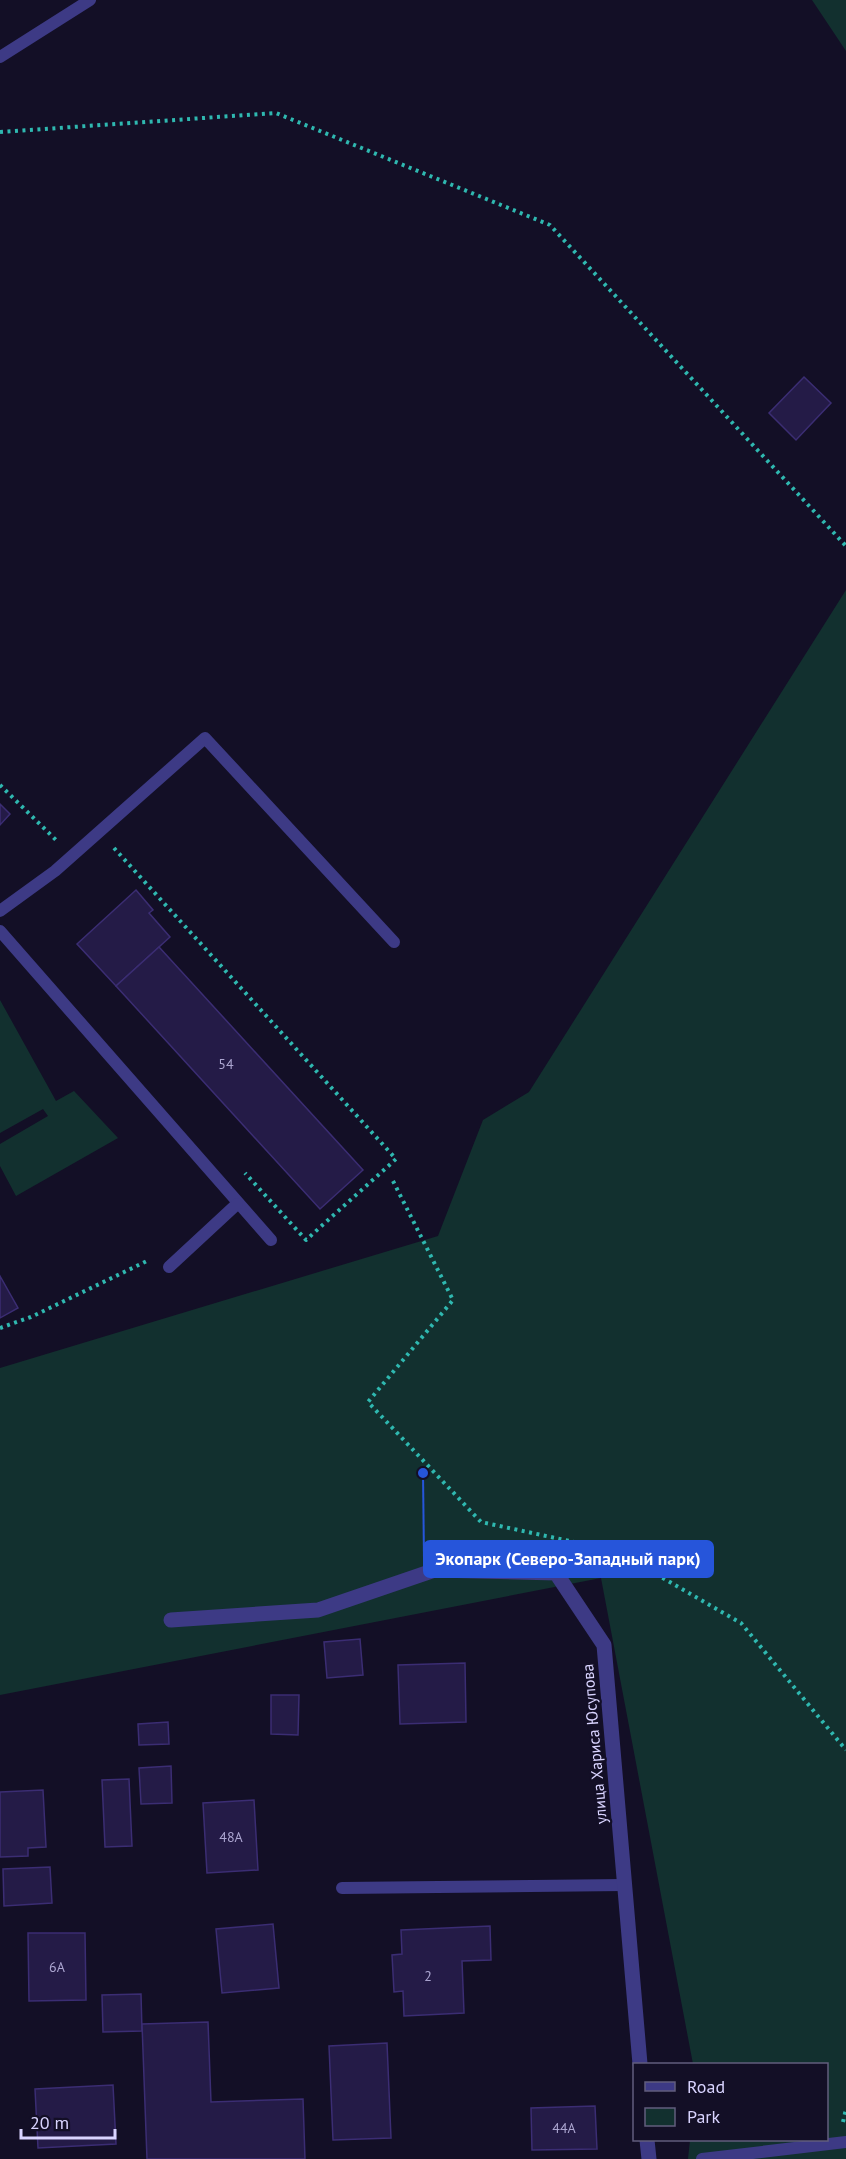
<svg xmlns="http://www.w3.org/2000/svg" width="846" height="2159" font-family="'PT Sans',sans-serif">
	<rect width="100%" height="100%" fill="#130f26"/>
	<g fill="#12302f">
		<polygon points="812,0 846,0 846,51"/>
		<polygon points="846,590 846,2159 688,2159 690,2140 826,2140 826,2064 693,2064 601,1578 0,1695 0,1368 438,1236 483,1120 529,1092"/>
		<polygon points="0,1000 56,1101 74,1091 118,1138 16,1196 0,1166 0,1144 48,1116 43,1109 0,1133"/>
	</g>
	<g fill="#241b47" stroke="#3b2d73" stroke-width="1.5">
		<polygon points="804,377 831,403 796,440 769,413"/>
		<polygon points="0,804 10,814 0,825"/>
		<polygon points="136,890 153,910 149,913 170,937 116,986 77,944"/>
		<polygon points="159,947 363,1170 320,1209 116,986"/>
		<polygon points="0,1276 18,1308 0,1318"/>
		<polygon points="360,1639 363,1675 327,1678 324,1642"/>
		<polygon points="465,1663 466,1722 400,1724 398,1665"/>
		<polygon points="271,1695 299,1695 298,1735 271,1734"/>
		<polygon points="168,1722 169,1744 139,1745 138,1724"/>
		<polygon points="171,1766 172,1803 141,1804 139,1768"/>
		<polygon points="129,1779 132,1846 105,1847 102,1780"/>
		<polygon points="43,1790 46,1847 28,1848 28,1856 0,1857 0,1792"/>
		<polygon points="254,1800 258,1870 207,1873 203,1803"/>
		<polygon points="50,1867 52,1903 4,1906 3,1869"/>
		<polygon points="273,1924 279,1988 222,1993 216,1929"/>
		<polygon points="490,1926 491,1960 462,1961 464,2013 404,2016 403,1991 394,1992 392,1955 402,1954 401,1930"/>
		<polygon points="28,1933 85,1933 86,2000 29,2001"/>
		<polygon points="141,1994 142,2031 103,2032 102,1995"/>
		<polygon points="208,2022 211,2102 303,2099 305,2159 147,2159 142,2024"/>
		<polygon points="387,2043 391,2138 333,2140 329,2046"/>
		<polygon points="113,2085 116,2144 38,2148 35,2089"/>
		<polygon points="595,2106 597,2149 532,2150 531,2108"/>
	</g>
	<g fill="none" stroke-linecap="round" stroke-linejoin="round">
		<g stroke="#2fb8b0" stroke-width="4" stroke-dasharray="3 4.5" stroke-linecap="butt">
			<polyline points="0,132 276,113 550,225 846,546"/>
			<polyline points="0,785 56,840"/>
			<polyline points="114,848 396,1159 306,1240 245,1173"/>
			<polyline points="393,1181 453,1300 368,1402 481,1522 616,1551 741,1623 846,1750"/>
			<polyline points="0,1328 31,1317 149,1260"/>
			<polyline points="843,2122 846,2109"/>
		</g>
		<g stroke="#3d3a85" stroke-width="12">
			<polyline points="0,57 90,0"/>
			<polyline points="0,911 55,871 205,738 394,942"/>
			<polyline points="0,931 271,1240"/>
			<polyline points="169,1267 237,1204"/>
			<polyline points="342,1888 624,1885"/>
			<polyline points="702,2159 846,2142"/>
		</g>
		<g stroke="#3d3a85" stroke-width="15">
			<polyline points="171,1620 318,1610 435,1570 556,1573 604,1645 640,2064"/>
			<polyline points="647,2140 649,2159"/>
		</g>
	</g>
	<g text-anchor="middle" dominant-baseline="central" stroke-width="4.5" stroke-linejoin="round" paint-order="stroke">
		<g font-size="14" fill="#aca6d1">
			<text x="226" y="1064">54</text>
			<text x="231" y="1837">48А</text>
			<text x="57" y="1967">6А</text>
			<text x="428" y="1976">2</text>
			<text x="564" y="2128">44А</text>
		</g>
		<g font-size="16" fill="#d9d4ff" stroke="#130f26">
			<text transform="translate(594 1744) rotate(-95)">улица Хариса Юсупова</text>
		</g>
	</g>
	<path fill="none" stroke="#2655da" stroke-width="2" d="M423 1473L424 1559"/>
	<circle fill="#2655da" stroke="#130f26" stroke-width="2" cx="423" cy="1473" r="6"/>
	<rect fill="#2655da" stroke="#2655da" stroke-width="2" x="424" y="1541" width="289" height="36" rx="6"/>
	<g font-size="18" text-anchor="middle" font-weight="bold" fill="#fff">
		<text x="568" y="1565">Экопарк (Северо-Западный парк)</text>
	</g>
	<rect x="633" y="2063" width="195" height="78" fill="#130f26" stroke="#625e7d" stroke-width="1.5"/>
	<rect x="645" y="2082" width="30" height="9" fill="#3d3a85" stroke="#625e7d" stroke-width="1.5"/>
	<text x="687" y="2093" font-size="18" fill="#d9d4ff">Road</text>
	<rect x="645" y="2108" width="30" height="18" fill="#12302f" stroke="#625e7d" stroke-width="1.5"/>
	<text x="687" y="2123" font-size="18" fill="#d9d4ff">Park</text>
	<path d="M21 2129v9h94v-9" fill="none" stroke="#d9d4ff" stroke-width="3"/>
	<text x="30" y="2129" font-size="18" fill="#d9d4ff" stroke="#130f26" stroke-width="4.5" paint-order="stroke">20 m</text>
</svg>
